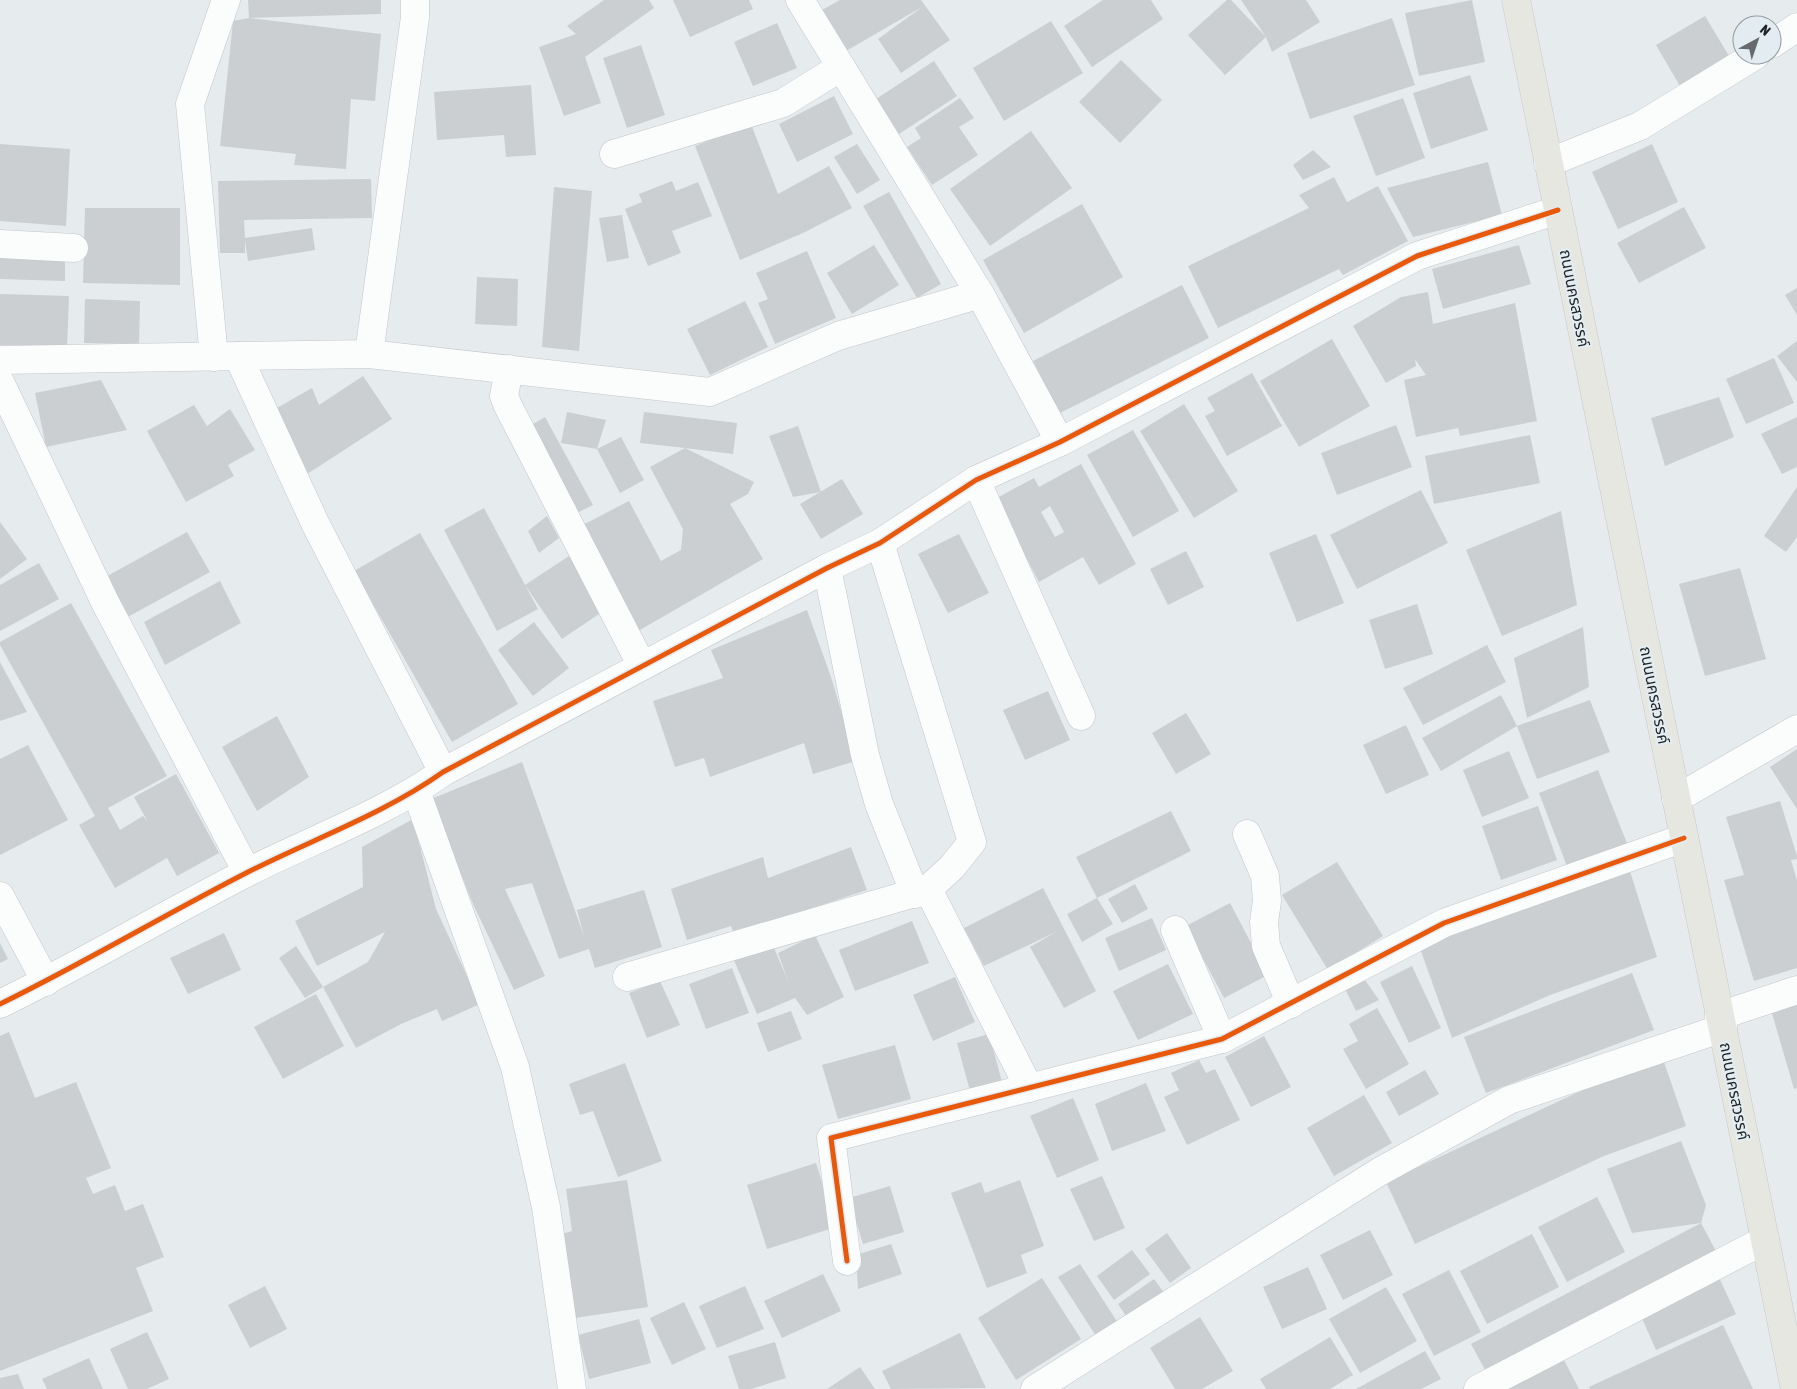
<svg xmlns="http://www.w3.org/2000/svg" width="1797" height="1389" font-family="'Asap Condensed','Noto Sans Thai',sans-serif">
	<rect width="100%" height="100%" fill="#e6ebee"/>
	<g fill="#cbcfd1" fill-rule="evenodd">
		<polygon points="248,0 381,0 381,14 249,18 381,34 375,101 351,99 346,169 294,165 296,154 220,146 233,21 249,18"/>
		<polygon points="604,0 649,0 654,8 585,57 601,103 564,116 539,47 576,34 567,26"/>
		<polygon points="673,0 749,0 753,9 690,37"/>
		<polygon points="840,0 921,0 950,40 901,73 878,39 922,7 846,51 822,10"/>
		<polygon points="1103,0 1151,0 1163,19 1092,67 1064,26"/>
		<polygon points="1227,0 1231,0 1266,37 1225,75 1188,35"/>
		<polygon points="1241,0 1306,0 1320,22 1272,52 1266,37"/>
		<polygon points="1472,0 1485,62 1419,76 1405,13"/>
		<polygon points="1705,16 1729,56 1680,86 1656,45"/>
		<polygon points="1392,18 1415,85 1310,119 1287,53"/>
		<polygon points="1051,21 1083,73 1004,121 973,68"/>
		<polygon points="777,23 797,68 753,86 734,42"/>
		<polygon points="641,45 665,115 627,128 603,58"/>
		<polygon points="1121,60 1162,100 1120,143 1079,102"/>
		<polygon points="934,61 957,96 899,134 876,99"/>
		<polygon points="1470,75 1488,130 1431,149 1413,93"/>
		<polygon points="531,85 536,155 506,157 504,135 437,140 434,92"/>
		<polygon points="834,96 853,134 797,162 779,124"/>
		<polygon points="960,98 974,118 959,127 978,155 932,185 907,147 921,138 915,128"/>
		<polygon points="1403,98 1425,158 1376,176 1353,116"/>
		<polygon points="751,124 778,194 829,166 852,208 803,233 740,260 695,146"/>
		<polygon points="1031,131 1072,188 990,246 950,189"/>
		<polygon points="0,144 70,149 66,226 0,221"/>
		<polygon points="857,144 880,180 857,194 834,157"/>
		<polygon points="1652,144 1678,202 1618,229 1592,172"/>
		<polygon points="1313,150 1331,167 1303,180 1293,165"/>
		<polygon points="1488,162 1502,215 1413,237 1387,188"/>
		<polygon points="1334,177 1347,202 1378,186 1408,241 1343,275 1339,269 1218,328 1188,266 1309,208 1299,195"/>
		<polygon points="371,179 372,218 244,220 245,238 312,228 315,250 248,261 245,241 245,253 220,253 218,181"/>
		<polygon points="672,181 676,191 698,182 712,216 672,231 681,253 648,266 625,209 642,202 639,194"/>
		<polygon points="554,187 592,191 579,351 542,347"/>
		<polygon points="889,192 941,284 917,298 863,206"/>
		<polygon points="1082,204 1123,277 1024,333 983,260"/>
		<polygon points="1684,207 1706,248 1639,283 1617,243"/>
		<polygon points="85,208 180,208 180,285 83,283"/>
		<polygon points="622,215 629,258 607,262 599,218"/>
		<polygon points="874,245 899,285 852,314 827,273"/>
		<polygon points="1519,245 1531,284 1443,309 1432,269"/>
		<polygon points="0,248 65,250 65,281 0,279"/>
		<polygon points="807,251 836,318 775,344 758,303 768,299 756,273"/>
		<polygon points="477,277 518,279 517,326 475,324"/>
		<polygon points="1182,285 1209,338 1060,413 1033,361"/>
		<polygon points="1797,288 1797,315 1785,295"/>
		<polygon points="1428,292 1433,324 1515,303 1537,421 1460,436 1458,428 1416,437 1404,380 1426,375 1415,359 1416,366 1386,383 1353,326 1401,297"/>
		<polygon points="0,294 69,296 67,347 0,345"/>
		<polygon points="85,299 140,301 139,344 84,343"/>
		<polygon points="745,301 768,347 710,375 687,329"/>
		<polygon points="1332,339 1370,406 1299,447 1260,381"/>
		<polygon points="1797,341 1797,382 1777,356"/>
		<polygon points="1774,358 1794,403 1746,424 1726,379"/>
		<polygon points="1252,373 1282,426 1227,456 1205,416 1215,411 1207,398"/>
		<polygon points="363,376 392,419 304,476 268,413 312,388 319,405"/>
		<polygon points="101,380 127,430 46,447 35,393"/>
		<polygon points="1719,397 1734,437 1665,466 1651,418"/>
		<polygon points="1184,404 1238,491 1194,518 1140,431"/>
		<polygon points="194,405 207,426 230,409 255,450 228,465 234,476 186,502 147,431"/>
		<polygon points="567,412 606,420 597,449 561,443"/>
		<polygon points="644,412 737,423 733,454 685,448 754,482 748,494 730,504 763,559 633,634 577,528 629,501 661,561 681,550 683,529 650,467 685,448 640,443"/>
		<polygon points="545,417 593,505 571,516 523,430"/>
		<polygon points="1797,417 1797,467 1782,474 1761,434"/>
		<polygon points="1396,425 1412,467 1337,495 1321,453"/>
		<polygon points="798,426 821,492 793,497 769,436"/>
		<polygon points="1133,430 1179,511 1133,537 1087,455"/>
		<polygon points="1530,435 1540,483 1434,504 1425,456"/>
		<polygon points="621,437 644,480 620,493 597,449"/>
		<path d="M 1081,464 L 1136,564 L 1099,585 L 1083,557 L 1039,582 L 995,499 L 1034,478 L 1039,487 ZM 1050,506 L 1064,532 L 1055,537 L 1041,512 Z"/>
		<polygon points="842,479 863,514 821,539 800,504"/>
		<polygon points="1797,487 1797,537 1786,552 1764,536"/>
		<polygon points="1421,490 1448,543 1357,589 1330,535"/>
		<polygon points="484,508 525,585 569,556 605,610 562,639 525,585 538,609 497,631 444,530"/>
		<polygon points="1561,511 1577,605 1502,636 1466,550"/>
		<polygon points="547,516 559,538 539,553 528,531"/>
		<polygon points="0,522 27,559 0,579"/>
		<polygon points="187,532 210,572 124,619 102,579"/>
		<polygon points="420,533 518,704 452,742 354,571"/>
		<polygon points="959,534 989,593 948,613 918,554"/>
		<polygon points="1316,534 1344,603 1297,622 1269,553"/>
		<polygon points="1186,551 1204,587 1168,605 1150,569"/>
		<polygon points="39,563 59,599 0,631 0,585"/>
		<polygon points="1740,568 1766,659 1705,676 1679,584"/>
		<polygon points="220,581 241,623 165,665 144,622"/>
		<polygon points="71,603 167,776 108,808 120,830 143,816 148,822 134,797 176,774 219,853 177,876 167,858 115,888 79,825 95,816 0,645 0,642"/>
		<polygon points="1417,604 1433,654 1385,669 1369,620"/>
		<polygon points="807,610 831,677 856,761 813,774 804,743 710,777 704,758 675,767 653,701 723,678 711,650"/>
		<polygon points="534,622 569,668 533,696 498,650"/>
		<polygon points="1583,627 1589,687 1527,718 1514,658"/>
		<polygon points="1487,645 1506,682 1423,725 1403,688"/>
		<polygon points="0,662 27,712 0,721"/>
		<polygon points="1048,691 1070,740 1025,760 1003,710"/>
		<polygon points="1501,695 1517,726 1441,771 1422,738"/>
		<polygon points="1590,700 1610,752 1537,779 1517,726"/>
		<polygon points="1186,713 1211,754 1176,774 1152,733"/>
		<polygon points="277,716 309,777 257,811 222,747"/>
		<polygon points="1406,725 1429,775 1386,794 1363,745"/>
		<polygon points="28,745 68,820 0,855 0,759"/>
		<polygon points="1797,749 1797,809 1770,767"/>
		<polygon points="1509,751 1529,798 1482,817 1463,770"/>
		<polygon points="522,762 584,936 577,910 644,890 662,947 595,968 589,949 559,959 532,883 505,889 545,976 514,990 473,904 431,799"/>
		<polygon points="1598,770 1628,846 1568,869 1539,793"/>
		<polygon points="1780,801 1797,856 1797,859 1791,860 1797,881 1797,968 1754,981 1724,880 1744,875 1726,817"/>
		<polygon points="1538,806 1557,860 1501,880 1482,826"/>
		<polygon points="1171,811 1191,851 1097,898 1113,924 1082,942 1067,914 1097,898 1076,857"/>
		<polygon points="413,819 436,909 480,1004 442,1021 437,1009 401,1024 356,1048 323,987 368,962 385,932 317,966 295,921 363,887 362,847"/>
		<polygon points="851,847 867,890 734,934 731,926 687,940 671,889 763,857 768,878"/>
		<polygon points="1337,862 1383,936 1328,970 1282,895"/>
		<polygon points="1629,868 1657,957 1550,995 1452,1038 1417,940"/>
		<polygon points="1135,884 1148,909 1122,923 1108,899"/>
		<polygon points="1043,888 1096,991 1064,1008 1030,947 1056,932 984,966 964,928"/>
		<polygon points="1230,903 1268,975 1224,998 1186,926"/>
		<polygon points="1152,918 1166,950 1119,971 1105,938"/>
		<polygon points="912,921 929,963 855,991 839,950"/>
		<polygon points="224,933 241,970 188,994 170,958"/>
		<polygon points="815,935 844,997 807,1015 795,998 757,1014 733,958 772,943 788,981 778,953"/>
		<polygon points="0,943 8,959 0,963"/>
		<polygon points="296,946 323,987 305,998 279,958"/>
		<polygon points="1168,964 1193,1014 1138,1040 1113,991"/>
		<polygon points="1412,966 1441,1028 1409,1043 1380,982"/>
		<polygon points="732,968 749,1013 706,1029 689,984"/>
		<polygon points="1632,973 1654,1030 1486,1093 1464,1037"/>
		<polygon points="1362,976 1379,1000 1356,1011 1344,987"/>
		<polygon points="955,977 975,1022 933,1041 913,995"/>
		<polygon points="660,981 680,1025 647,1038 629,993"/>
		<polygon points="316,994 344,1046 283,1079 254,1027"/>
		<polygon points="1797,1000 1797,1088 1794,1089 1771,1010"/>
		<polygon points="1377,1008 1409,1064 1366,1089 1343,1049 1358,1041 1349,1024"/>
		<polygon points="791,1011 802,1039 768,1052 757,1023"/>
		<polygon points="9,1032 35,1098 76,1082 111,1168 86,1178 93,1194 115,1185 125,1211 143,1204 164,1257 136,1268 153,1311 0,1371 0,1036"/>
		<polygon points="989,1034 1002,1082 970,1091 957,1043"/>
		<polygon points="1264,1036 1291,1087 1251,1107 1225,1057"/>
		<polygon points="895,1045 911,1099 838,1119 822,1065"/>
		<polygon points="1663,1059 1686,1126 1604,1156 1415,1244 1386,1182 1574,1094"/>
		<polygon points="1199,1060 1206,1073 1215,1069 1240,1120 1187,1145 1164,1097 1179,1090 1171,1073"/>
		<polygon points="625,1063 662,1161 618,1177 593,1111 580,1115 569,1084"/>
		<polygon points="1425,1070 1439,1094 1399,1116 1386,1092"/>
		<polygon points="1146,1083 1166,1131 1112,1151 1095,1104"/>
		<polygon points="1364,1095 1392,1143 1334,1176 1307,1128"/>
		<polygon points="1073,1098 1099,1160 1057,1178 1030,1116"/>
		<polygon points="1681,1141 1706,1205 1701,1223 1632,1233 1607,1169"/>
		<polygon points="816,1163 836,1227 767,1249 747,1185"/>
		<polygon points="1102,1176 1125,1228 1094,1241 1070,1189"/>
		<polygon points="627,1180 648,1307 575,1318 562,1234 572,1231 566,1189"/>
		<polygon points="1020,1180 1044,1246 1021,1255 1027,1273 987,1288 951,1193 981,1182 985,1193"/>
		<polygon points="890,1186 904,1232 863,1244 849,1198"/>
		<polygon points="1597,1197 1625,1252 1567,1282 1538,1227"/>
		<polygon points="1701,1223 1718,1255 1489,1377 1471,1344"/>
		<polygon points="1370,1230 1393,1275 1343,1300 1320,1255"/>
		<polygon points="1167,1233 1191,1268 1170,1283 1145,1249"/>
		<polygon points="1532,1234 1559,1287 1487,1324 1460,1271"/>
		<polygon points="891,1244 902,1274 858,1289 856,1255"/>
		<polygon points="1132,1250 1150,1274 1114,1300 1097,1276"/>
		<polygon points="1080,1264 1118,1323 1096,1336 1058,1277"/>
		<polygon points="1308,1267 1327,1309 1282,1329 1263,1287"/>
		<polygon points="1449,1270 1481,1332 1434,1356 1402,1294"/>
		<polygon points="1716,1271 1736,1314 1656,1350 1637,1307"/>
		<polygon points="823,1274 841,1311 782,1338 764,1301"/>
		<polygon points="1042,1278 1081,1339 1016,1380 978,1318"/>
		<polygon points="1154,1279 1165,1294 1128,1319 1118,1304"/>
		<polygon points="265,1286 287,1329 250,1348 228,1305"/>
		<polygon points="745,1286 764,1329 717,1348 699,1306"/>
		<polygon points="1386,1287 1417,1341 1360,1373 1329,1319"/>
		<polygon points="684,1302 706,1349 672,1365 650,1318"/>
		<polygon points="1200,1317 1233,1371 1202,1389 1175,1389 1150,1348"/>
		<polygon points="639,1319 651,1363 589,1379 578,1335"/>
		<polygon points="1723,1325 1753,1389 1590,1389 1589,1387"/>
		<polygon points="147,1332 169,1379 147,1389 128,1389 110,1349"/>
		<polygon points="960,1333 986,1388 891,1389 882,1371"/>
		<polygon points="1330,1337 1353,1375 1330,1389 1266,1389 1260,1379"/>
		<polygon points="775,1342 786,1378 751,1389 739,1389 728,1356"/>
		<polygon points="1425,1351 1441,1379 1421,1389 1356,1389"/>
		<polygon points="1561,1354 1579,1389 1492,1389"/>
		<polygon points="89,1358 103,1389 47,1389 42,1379"/>
		<polygon points="860,1367 875,1389 827,1389"/>
		<polygon points="18,1374 24,1389 0,1389 0,1378"/>
	</g>
	<g fill="none" stroke-linecap="round" stroke-linejoin="round">
		<g stroke="#c3c7ca" stroke-width="29">
			<g id="street">
				<polyline points="800,0 980,294 1060,442"/>
				<polyline points="1772,44 1797,27"/>
				<polyline points="614,154 783,103 841,67"/>
				<polyline points="1548,163 1640,126 1756,55"/>
				<polyline points="0,244 74,248"/>
				<polyline points="369,354 415,17 415,0"/>
				<polyline points="238,356 315,523 443,772"/>
				<polyline points="214,357 190,104 226,0"/>
				<polyline points="0,360 369,354 710,392 838,336 980,294"/>
				<polyline points="509,369 504,396 508,406 642,666"/>
				<polyline points="0,382 105,602 247,872"/>
				<polyline points="976,480 1081,716"/>
				<polyline points="880,543 972,842 952,867 928,889 1029,1088"/>
				<polyline points="827,568 865,755 879,804 915,894"/>
				<polyline points="416,791 515,1067 546,1207 572,1389"/>
				<polyline points="1676,799 1797,729"/>
				<polyline points="1247,834 1265,876 1267,901 1264,922 1266,946 1291,1004"/>
				<polyline points="0,896 46,982"/>
				<polyline points="1175,930 1222,1039"/>
				<polyline points="627,977 928,889"/>
				<path d="M 0,1004 C 84,963 164,915 248,872 C 313,839 384,814 443,772 L 827,568 L 880,543 L 976,480 L 1060,442 L 1417,256 L 1558,210"/>
				<polyline points="1719,1016 1797,990"/>
				<polyline points="847,1261 831,1138 1222,1039 1444,923 1684,838"/>
				<polyline points="1035,1389 1379,1172 1509,1100 1723,1028"/>
				<polyline points="1478,1389 1765,1240"/>
			</g>
		</g>
		<g stroke="#c6c8c9" stroke-width="29">
			<polyline id="primary" points="1516,0 1795,1389"/>
		</g>
		<use href="#street" stroke="#fbfcfc" stroke-width="28"/>
		<use href="#primary" stroke="#e7e7e2" stroke-width="28"/>
		<g stroke="#e3ecf1" stroke-width="8">
			<g id="cycleway">
				<path d="M 0,1004 C 84,963 164,915 248,872 C 313,839 384,814 443,772 L 827,568 L 880,543 L 976,480 L 1060,442 L 1417,256 L 1558,210"/>
				<polyline points="847,1261 831,1138 1222,1039 1444,923 1684,838"/>
			</g>
		</g>
		<use href="#cycleway" stroke="#e8590c" stroke-width="5"/>
	</g>
	<g text-anchor="middle" dominant-baseline="central" stroke-width="4.5" stroke-linejoin="round" paint-order="stroke">
		<g font-size="16" fill="#212426" stroke="#e3ecf1">
			<text transform="translate(1575 298) rotate(79)">ถนนนครสวรรค์</text>
			<text transform="translate(1655 695) rotate(79)">ถนนนครสวรรค์</text>
			<text transform="translate(1735 1091) rotate(79)">ถนนนครสวรรค์</text>
		</g>
	</g>
	<g transform="translate(1757 40) rotate(40)"><circle r="24" fill="#e3ecf1" stroke="#959ca0"/>
	<path d="M0-4L9 19L0 12L-9 19Z" fill="#666a6c"/>
	<text y="-8" font-size="14" font-weight="bold" text-anchor="middle" fill="#212426">N</text>
	</g>
</svg>
